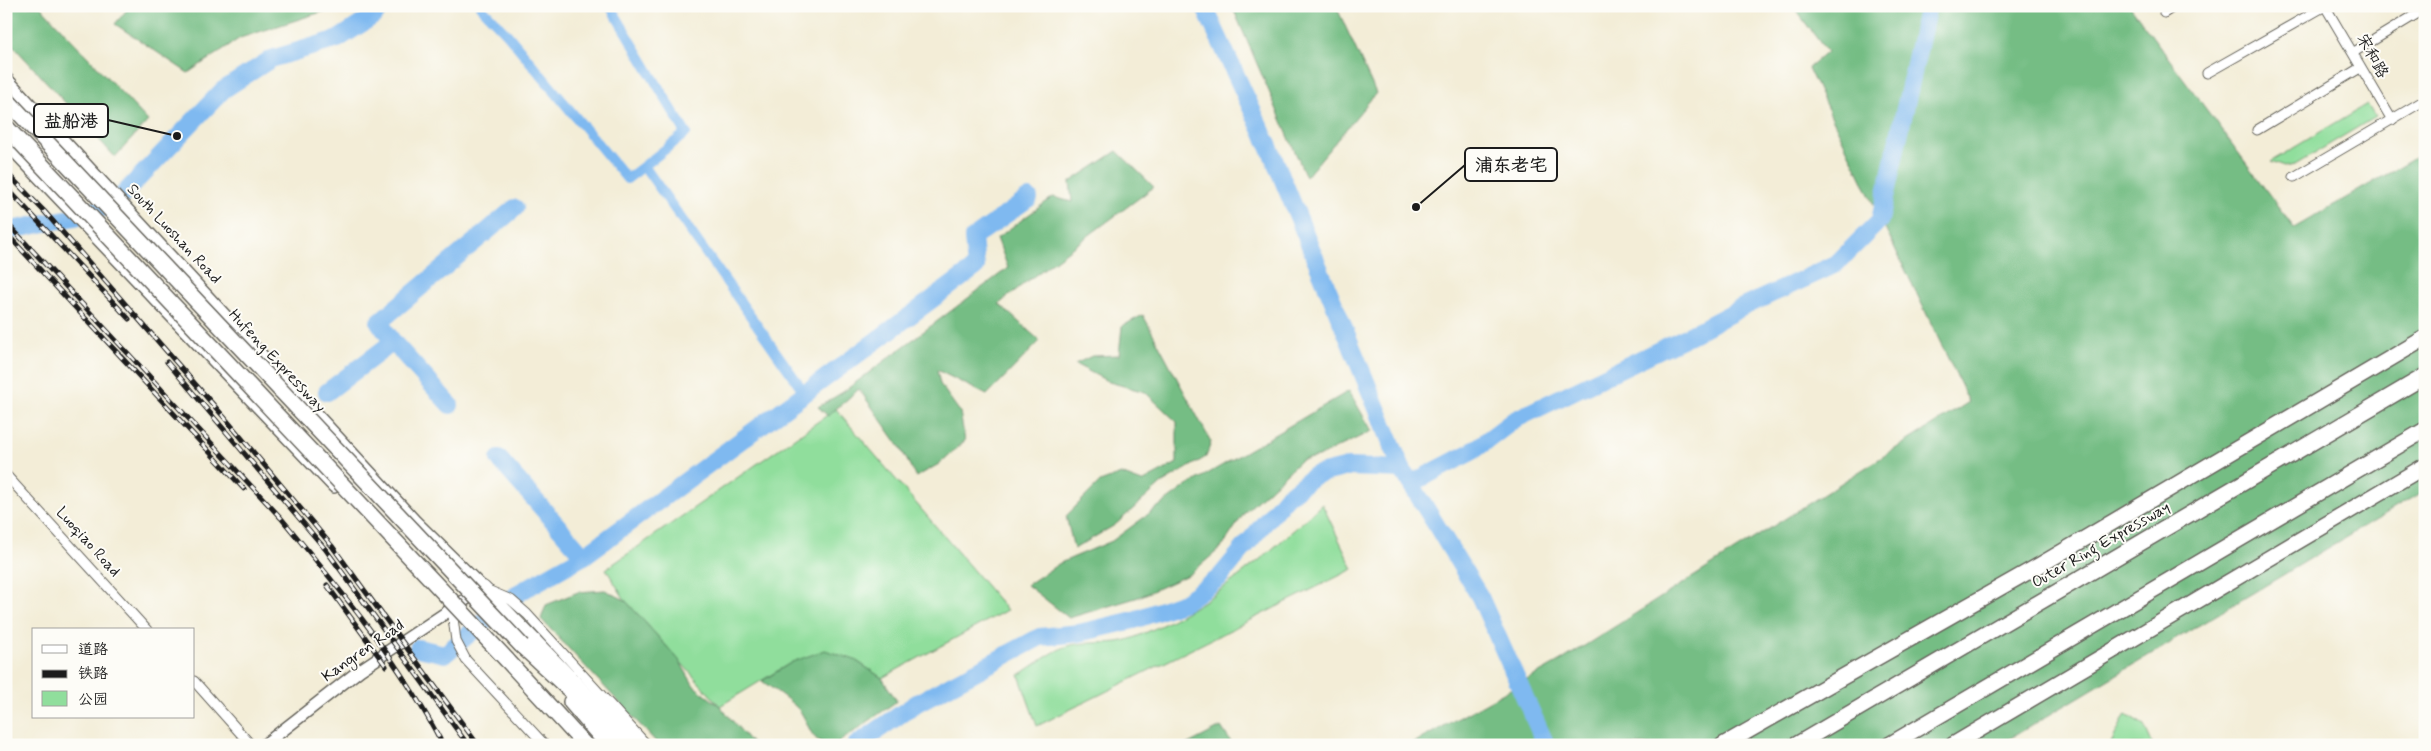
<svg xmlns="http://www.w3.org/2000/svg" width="2431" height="751" font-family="Mynerve,'LXGW WenKai TC',sans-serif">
	<rect width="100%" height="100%" fill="#fdfcf7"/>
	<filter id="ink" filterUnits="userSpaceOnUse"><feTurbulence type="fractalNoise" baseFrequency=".02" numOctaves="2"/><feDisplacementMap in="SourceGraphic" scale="10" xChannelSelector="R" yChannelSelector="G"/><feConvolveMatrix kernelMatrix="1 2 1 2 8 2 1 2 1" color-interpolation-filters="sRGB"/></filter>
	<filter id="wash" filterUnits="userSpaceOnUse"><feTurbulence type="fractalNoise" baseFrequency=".0096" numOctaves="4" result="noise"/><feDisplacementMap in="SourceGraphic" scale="20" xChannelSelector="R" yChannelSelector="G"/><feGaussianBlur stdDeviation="1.12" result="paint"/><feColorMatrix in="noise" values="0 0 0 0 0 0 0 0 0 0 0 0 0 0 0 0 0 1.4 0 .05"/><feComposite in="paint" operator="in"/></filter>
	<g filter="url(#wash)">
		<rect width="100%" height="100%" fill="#f3edd7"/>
		<g fill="#90de9c" stroke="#567d5c">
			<polygon points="2367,104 2375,117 2295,165 2284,167 2270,162"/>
			<polygon points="836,409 1007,610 882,678 855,660 792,662 720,706 625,600 606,569"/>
			<path d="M 1322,504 L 1353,569 L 1037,726 L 1019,675 C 1034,666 1049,653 1065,647 C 1086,639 1112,647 1133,638 C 1208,608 1264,558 1322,504 Z"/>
			<polygon points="2126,714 2144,725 2153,745 2110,745"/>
		</g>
		<g fill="#74bd84" stroke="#486c50">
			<polygon points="6,6 40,6 148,121 115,157 6,38"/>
			<polygon points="130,6 331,6 331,9 240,38 188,73 115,24"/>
			<polygon points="1232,6 1336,6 1376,93 1306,177"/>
			<polygon points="1793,6 2130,6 2294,228 2425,152 2425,490 1999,745 1410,745 1559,662 1969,402 1808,68 1827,52"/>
			<polygon points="1117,151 1154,187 1026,282 999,304 1040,341 987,395 937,370 940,384 960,412 965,441 939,464 916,477 900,447 859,389 828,416 818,407 843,392 1008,268 997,238 1053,197 1072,202 1070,182"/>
			<polygon points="1143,315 1211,442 1206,457 1161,484 1115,525 1074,549 1066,516 1100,482 1121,474 1142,482 1177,463 1177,422 1145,392 1109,382 1075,364 1092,356 1119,355 1122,326"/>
			<polygon points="1349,391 1372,431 1318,457 1301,460 1245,512 1222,547 1190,574 1139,597 1069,618 1027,585 1060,563 1112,541 1185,487"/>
			<polygon points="605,590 625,600 679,660 694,686 720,706 753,745 659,745 541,619 546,605 578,592"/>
			<path d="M 825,650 L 855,660 L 882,678 L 897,701 L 835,745 C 809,745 811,725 799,710 C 789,699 774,690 762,681 L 792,662 Z"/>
			<polygon points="1221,727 1233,745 1186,745"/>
		</g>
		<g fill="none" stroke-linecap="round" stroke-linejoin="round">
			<g stroke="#7fb9f0" stroke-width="10">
				<polyline points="480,6 507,34 627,179 644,166"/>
				<polyline points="610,6 686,133 644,166 805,393"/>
			</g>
			<g stroke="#7fb9f0" stroke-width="18">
				<polyline points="1204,6 1271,151 1402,469 1480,597 1546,745"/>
				<polyline points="6,231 75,217 114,204 223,90 271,59 338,39 375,15 380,6"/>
				<polyline points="393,342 450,405"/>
				<polyline points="327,392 393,342 379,322 515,208"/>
				<polyline points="499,459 584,556"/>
				<polyline points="1412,483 1473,451 1514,420 1686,337 1743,307 1836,264 1880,220 1928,6"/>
				<polyline points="418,648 445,654 520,592 584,556 976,267 973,238 1029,198"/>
				<polyline points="856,745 917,703 1040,637 1079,633 1134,620 1184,602 1219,578 1286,497 1315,475 1348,467 1402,469"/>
			</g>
		</g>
	</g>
	<g filter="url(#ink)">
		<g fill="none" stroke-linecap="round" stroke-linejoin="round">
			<g stroke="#67655d" stroke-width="11">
				<g id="street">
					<polyline points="2325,6 2392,120"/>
					<polyline points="2164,13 2175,6"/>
					<polyline points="2354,52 2425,9"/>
					<polyline points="2207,73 2325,6"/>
					<polyline points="2257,130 2360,68"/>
					<polyline points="2294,177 2425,100"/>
					<polyline points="6,475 147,630"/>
					<polyline points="490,591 511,600 527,614 647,745"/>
					<polyline points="452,610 456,641 466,660 545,745"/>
					<polyline points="194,681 251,745"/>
				</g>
			</g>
			<g stroke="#67655d" stroke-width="14">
				<g id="secondary">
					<polyline points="6,78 415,521 483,588 360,670 264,745"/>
					<polyline points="6,143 334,487"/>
				</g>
			</g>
			<g stroke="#67655d" stroke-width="16">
				<polyline id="primary" points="483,588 635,745"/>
			</g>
			<g stroke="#67655d" stroke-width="18">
				<g id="highway">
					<polyline points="522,646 599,717 625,745"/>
					<polyline points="507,660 585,745"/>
					<polyline points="571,702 608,745"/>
					<polyline points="1723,745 2040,565 2425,338"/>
					<polyline points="1796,745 2425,376"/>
					<polyline points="1889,745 2425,430"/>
					<polyline points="1953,745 2425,466"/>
				</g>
			</g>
			<use href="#street" stroke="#fff" stroke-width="9"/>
			<use href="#secondary" stroke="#fff" stroke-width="11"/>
			<use href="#primary" stroke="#fff" stroke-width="14"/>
			<use href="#highway" stroke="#fff" stroke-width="15"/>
			<g stroke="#1c1c1c" stroke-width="5">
				<g id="rail">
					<polyline points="6,172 44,211 224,417 332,546 478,745"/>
					<polyline points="6,187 129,319"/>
					<path d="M 6,222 L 281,518 C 340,589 400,662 443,745"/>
					<polyline points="6,233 244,489"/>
					<polyline points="167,362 326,550 468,745"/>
					<polyline points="327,585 386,666"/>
				</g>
			</g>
			<use href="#rail" stroke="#fdfcf7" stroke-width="3" stroke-dasharray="9" stroke-linecap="butt"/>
			<g stroke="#67655d" stroke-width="18" stroke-linecap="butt">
				<g id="highway-bridge">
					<polyline points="6,99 522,646"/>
					<polyline points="6,127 507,660"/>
				</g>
			</g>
			<use href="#highway-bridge" stroke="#fff" stroke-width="15"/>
		</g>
	</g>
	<g text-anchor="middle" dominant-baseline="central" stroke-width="4" stroke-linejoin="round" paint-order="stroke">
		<g font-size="16" fill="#1c1c1c" stroke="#fdfcf7">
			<text transform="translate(2372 56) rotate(61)">宋和路</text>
			<text transform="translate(174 234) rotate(47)">South Luoshan Road</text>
			<text transform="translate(277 361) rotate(47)">Hufeng Expressway</text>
			<text transform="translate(88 542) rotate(48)">Luoqiao Road</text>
			<text transform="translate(2101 545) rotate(-30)">Outer Ring Expressway</text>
			<text transform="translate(363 651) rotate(-35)">Kangren Road</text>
		</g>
	</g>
	<path fill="none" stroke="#1c1c1c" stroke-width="2" d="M177 136L108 120M1416 207L1465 165"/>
	<g fill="#1c1c1c" stroke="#fdfcf7" stroke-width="2">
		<circle cx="177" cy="136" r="5"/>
		<circle cx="1416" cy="207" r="5"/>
	</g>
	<g fill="#fdfcf7" stroke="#1c1c1c" stroke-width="2">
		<rect x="34" y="104" width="74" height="33" rx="5"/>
		<rect x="1465" y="148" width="92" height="33" rx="5"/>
	</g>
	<g font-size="18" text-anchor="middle" font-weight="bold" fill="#1c1c1c">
		<text x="71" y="127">盐船港</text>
		<text x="1511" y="171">浦东老宅</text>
	</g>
	<rect width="2431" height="751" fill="none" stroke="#fdfcf7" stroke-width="25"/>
	<rect x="32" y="628" width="162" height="90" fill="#fdfcf7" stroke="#a3a29f"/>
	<rect x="42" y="645" width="25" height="8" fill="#ffffff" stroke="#a3a29f"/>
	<text x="78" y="654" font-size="15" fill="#1c1c1c">道路</text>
	<rect x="42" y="670" width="25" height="8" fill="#1c1c1c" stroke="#a3a29f"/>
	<text x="78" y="678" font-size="15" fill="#1c1c1c">铁路</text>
	<rect x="42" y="691" width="25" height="15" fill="#90de9c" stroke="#a3a29f"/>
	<text x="78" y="704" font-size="15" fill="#1c1c1c">公园</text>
</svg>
